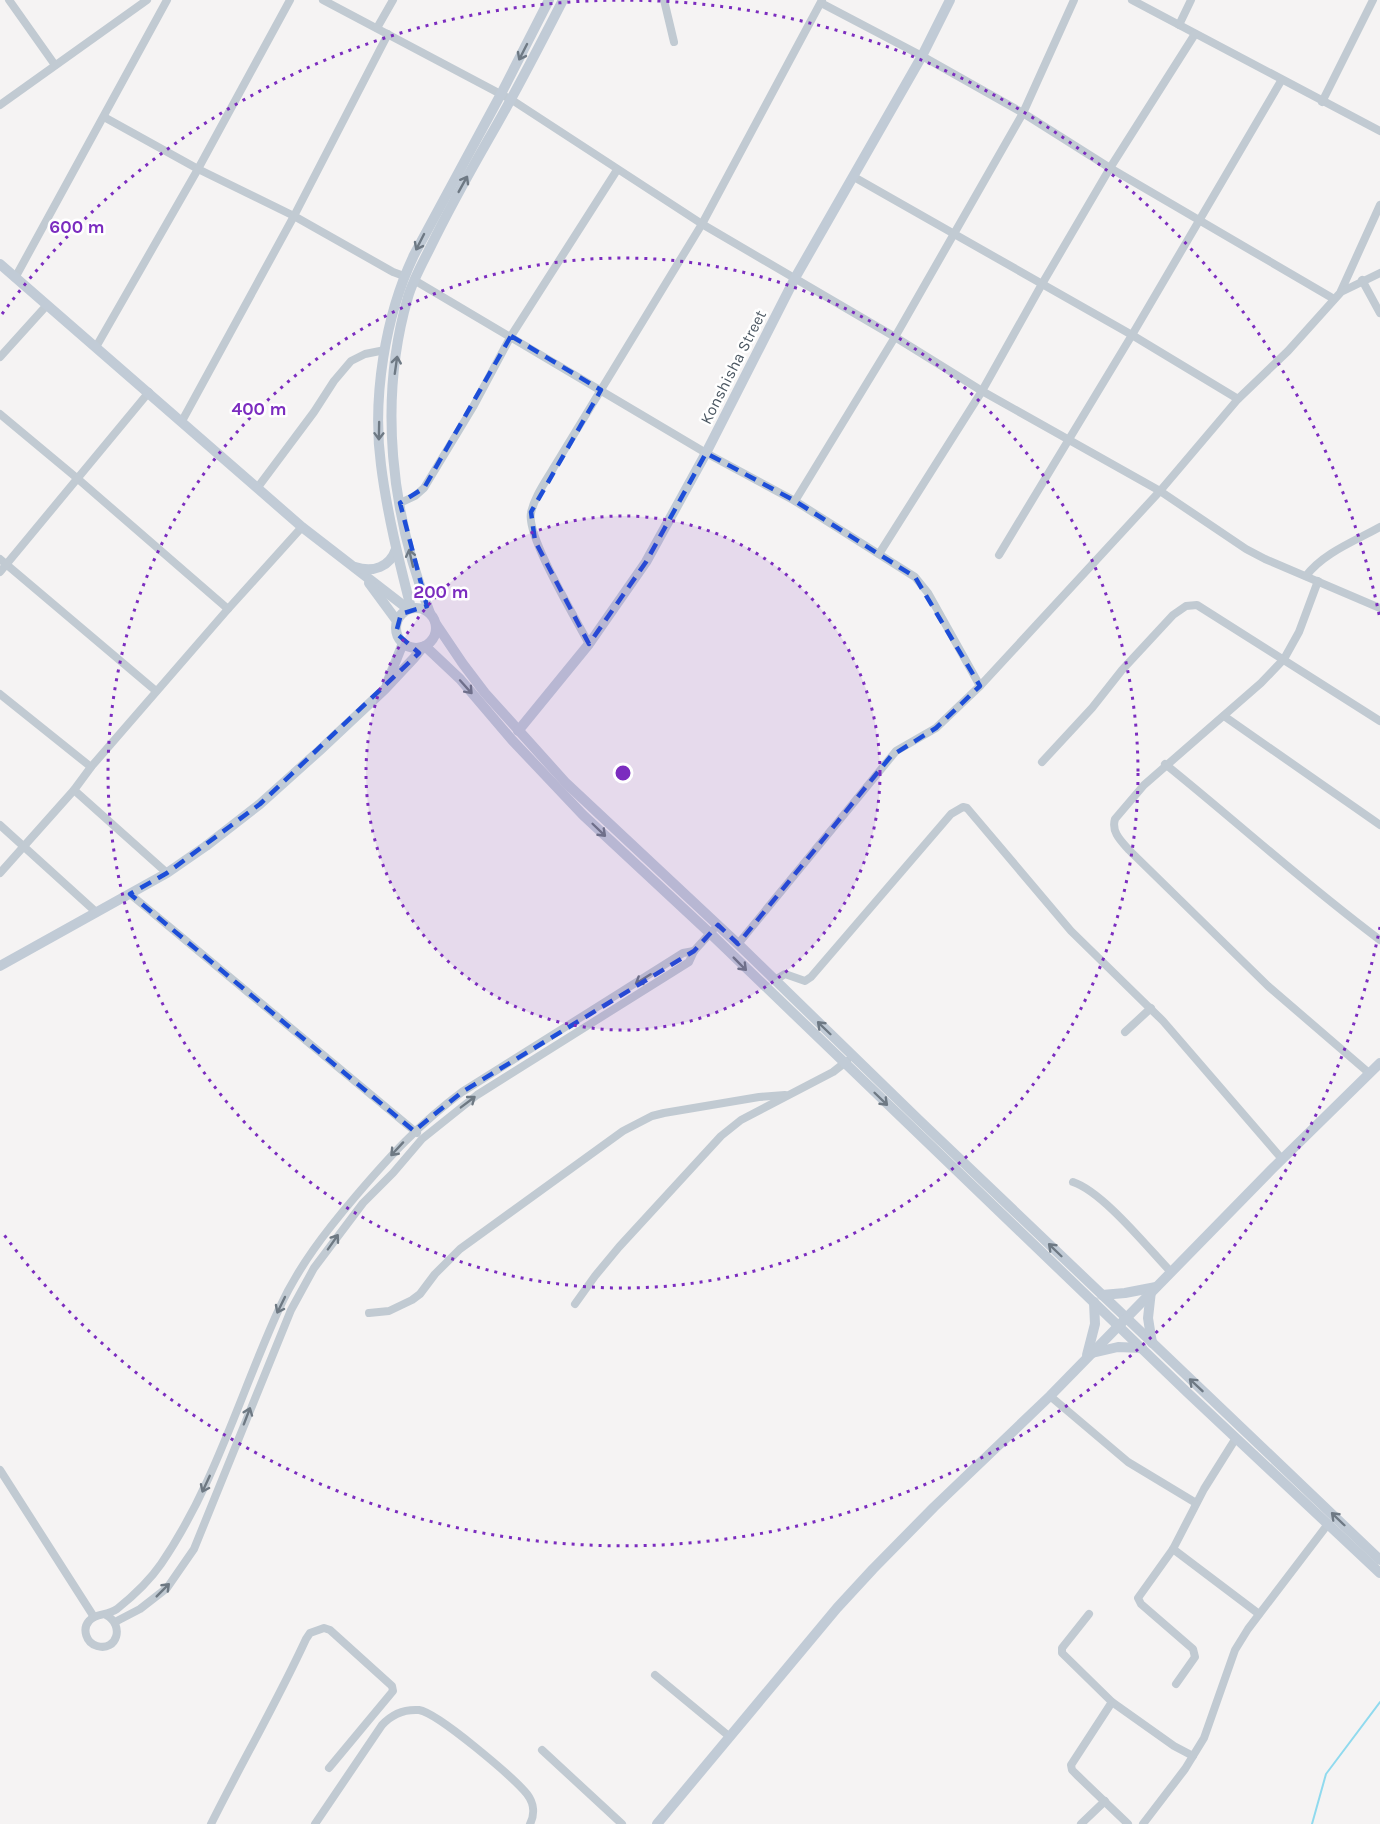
<svg xmlns="http://www.w3.org/2000/svg" width="1380" height="1824" font-family="Karla,sans-serif">
	<rect width="100%" height="100%" fill="#f5f3f3"/>
	<g fill="none" stroke-linecap="round" stroke-linejoin="round">
		<polyline stroke="#90daee" stroke-width="2" points="1312,1824 1326,1774 1380,1702"/>
		<g stroke="#c1cad2" stroke-width="8">
			<polyline points="9,0 55,65"/>
			<polyline points="323,0 512,100 702,224 895,337 982,391 1160,491 1246,549 1265,559 1380,608"/>
			<polyline points="664,0 674,42"/>
			<polyline points="1132,0 1380,131"/>
			<polyline points="821,3 922,56 1023,113 1110,168 1334,299"/>
			<polyline points="1179,25 1191,0"/>
			<polyline points="377,28 393,0"/>
			<polyline points="1322,102 1373,0"/>
			<polyline points="0,105 147,0"/>
			<polyline points="104,117 198,169 294,216 393,272 404,276"/>
			<polyline points="854,177 1132,335 1238,399"/>
			<polyline points="15,278 167,0"/>
			<polyline points="414,280 706,453 795,501 915,577 928,593 980,686"/>
			<polyline points="1362,280 1380,313"/>
			<polyline points="1341,291 1380,205"/>
			<polyline points="96,347 198,169 290,0"/>
			<polyline points="0,357 47,305"/>
			<polyline points="0,414 78,479 228,609"/>
			<polyline points="182,421 294,216 388,34"/>
			<polyline points="258,487 314,412 334,381 351,361 365,354 385,350"/>
			<polyline points="795,501 895,337 1023,113 1074,0"/>
			<polyline points="400,503 415,496 424,488 473,407 511,336 617,170"/>
			<polyline points="879,554 982,391 1042,284 1110,168 1195,34"/>
			<polyline points="999,555 1132,335 1281,81"/>
			<polyline points="0,559 156,691"/>
			<polyline points="0,572 149,392"/>
			<path d="M 1306,576 C 1323,553 1355,541 1380,527"/>
			<path d="M 1318,581 L 1299,632 L 1284,659 L 1261,683 L 1144,785 L 1115,819 C 1111,832 1121,841 1129,850 L 1268,986 L 1369,1073"/>
			<path d="M 589,644 C 576,619 526,536 531,513 C 534,497 546,481 554,467 L 702,224 L 822,0"/>
			<polyline points="0,694 91,767"/>
			<polyline points="1224,716 1380,825"/>
			<polyline points="1042,762 1092,708 1122,670 1173,615 1186,606 1197,605 1380,721"/>
			<path d="M 1165,764 C 1237,822 1306,885 1380,940"/>
			<polyline points="74,790 167,873"/>
			<polyline points="0,825 96,912"/>
			<polyline points="0,873 74,790 91,767 228,609 302,527"/>
			<polyline points="130,894 417,1133"/>
			<polyline points="738,944 896,751 936,728 980,686 1160,491 1238,399 1288,351 1341,292 1380,273"/>
			<polyline points="775,980 785,974 805,981 811,977 951,814 963,807 967,808 1071,931 1163,1021 1282,1159"/>
			<polyline points="1125,1032 1151,1008"/>
			<path d="M 1073,1182 C 1103,1192 1147,1247 1171,1272"/>
			<polyline points="575,1304 595,1276 619,1247 721,1136 741,1120 833,1072 847,1061"/>
			<polyline points="369,1313 389,1311 412,1300 420,1294 435,1274 460,1249 623,1131 652,1116 664,1113 759,1097 785,1095"/>
			<polyline points="1050,1396 1128,1462 1196,1503"/>
			<polyline points="0,1470 94,1617"/>
			<polyline points="1173,1549 1259,1614"/>
			<polyline points="1089,1614 1062,1648 1062,1653 1112,1702"/>
			<path d="M 106,1615 C 125,1625 117,1652 97,1646 C 86,1643 82,1629 89,1621 C 95,1613 107,1616 117,1609 C 132,1597 150,1580 161,1564 C 215,1485 240,1394 279,1309 C 298,1267 326,1231 355,1197 C 389,1157 419,1124 462,1092 L 683,953 L 694,951"/>
			<polyline points="115,1622 140,1609 167,1588 194,1549 291,1310 314,1268 363,1203 393,1173 422,1139 477,1095 689,962 694,951 713,930"/>
			<polyline points="655,1675 730,1737"/>
			<polyline points="1176,1684 1195,1657 1193,1649 1141,1604 1138,1598 1173,1549 1204,1489 1236,1438"/>
			<polyline points="542,1750 622,1824"/>
			<path d="M 211,1824 C 242,1762 277,1702 306,1639 L 310,1633 L 324,1628 L 330,1630 L 392,1686 L 393,1691 L 329,1768"/>
			<path d="M 315,1824 L 382,1725 C 391,1715 404,1709 419,1710 C 438,1713 513,1777 527,1794 C 534,1803 535,1814 530,1824"/>
			<polyline points="1081,1824 1105,1801"/>
			<polyline points="1128,1824 1078,1776 1072,1770 1071,1765 1112,1702 1174,1746 1193,1756"/>
			<polyline points="1143,1824 1185,1769 1204,1738 1235,1650 1248,1629 1328,1524"/>
		</g>
		<g stroke="#c1cbd6" stroke-width="10">
			<polyline points="0,264 302,527 408,609"/>
			<path d="M 355,567 C 373,573 390,567 396,549"/>
			<polyline points="369,583 397,621"/>
			<circle cx="416" cy="628" r="20"/>
			<path d="M 411,608 C 399,561 387,513 381,465 C 372,398 385,316 414,255 L 501,94 L 549,0"/>
			<path d="M 430,613 C 391,514 378,400 408,297 C 413,280 422,264 430,248 C 448,211 468,175 488,140 C 515,94 539,47 563,0"/>
			<polyline points="436,624 463,664 485,693 566,783 738,944 919,1120 1380,1560"/>
			<polyline points="425,646 460,679 512,740 583,815 713,936 1189,1394 1380,1573"/>
			<polyline points="387,683 403,643"/>
			<polyline points="518,731 589,644 646,562 706,453 795,278 922,56 950,0"/>
			<polyline points="0,966 167,873 206,846 260,804 319,751 385,689 414,658 423,647"/>
			<polyline points="1151,1291 1148,1318 1152,1343"/>
			<polyline points="1102,1295 1125,1293 1156,1287"/>
			<polyline points="1092,1353 1118,1347 1142,1348"/>
			<polyline points="1087,1355 1095,1324 1094,1302"/>
			<polyline points="657,1824 837,1608 873,1569 934,1507 1050,1396 1272,1169 1380,1063"/>
		</g>
	</g>
	<defs><path id="oneway-shaft" d="M-6 0H5M1.5-3L5.5 0L1.5 3" fill="none" stroke-width="1.6" stroke-linecap="round" stroke-linejoin="round" transform="scale(1.5)"/></defs>
	<g stroke="#6e7984">
		<use href="#oneway-shaft" transform="translate(523 52) rotate(117)"/>
		<use href="#oneway-shaft" transform="translate(463 184) rotate(-61)"/>
		<use href="#oneway-shaft" transform="translate(420 242) rotate(117)"/>
		<use href="#oneway-shaft" transform="translate(396 365) rotate(-82)"/>
		<use href="#oneway-shaft" transform="translate(379 431) rotate(91)"/>
		<use href="#oneway-shaft" transform="translate(411 558) rotate(-103)"/>
		<use href="#oneway-shaft" transform="translate(466 687) rotate(48)"/>
		<use href="#oneway-shaft" transform="translate(599 830) rotate(44)"/>
		<use href="#oneway-shaft" transform="translate(740 964) rotate(45)"/>
		<use href="#oneway-shaft" transform="translate(824 1028) rotate(-136)"/>
		<use href="#oneway-shaft" transform="translate(881 1099) rotate(44)"/>
		<use href="#oneway-shaft" transform="translate(1055 1250) rotate(-136)"/>
		<use href="#oneway-shaft" transform="translate(1196 1385) rotate(-137)"/>
		<use href="#oneway-shaft" transform="translate(1338 1519) rotate(-136)"/>
	</g>
	<g stroke="#6e7983">
		<use href="#oneway-shaft" transform="translate(643 979) rotate(148)"/>
		<use href="#oneway-shaft" transform="translate(468 1102) rotate(-37)"/>
		<use href="#oneway-shaft" transform="translate(397 1149) rotate(133)"/>
		<use href="#oneway-shaft" transform="translate(333 1242) rotate(-55)"/>
		<use href="#oneway-shaft" transform="translate(281 1305) rotate(116)"/>
		<use href="#oneway-shaft" transform="translate(247 1416) rotate(-69)"/>
		<use href="#oneway-shaft" transform="translate(206 1484) rotate(115)"/>
		<use href="#oneway-shaft" transform="translate(163 1590) rotate(-45)"/>
	</g>
	<path fill="none" stroke="#1d4ed8" stroke-width="4.5" stroke-dasharray="12 8" stroke-linejoin="round" d="M 511,336 L 601,390 L 531,512 L 535,541 L 589,644 L 646,562 L 706,453 L 795,501 L 915,577 L 980,686 L 936,728 L 891,756 L 738,944 L 718,925 L 694,951 L 462,1092 L 414,1131 L 130,894 L 167,873 L 260,804 L 419,653 L 396,633 L 401,614 L 427,606 L 400,503 L 424,488 Z"/>
	<circle cx="623" cy="773" r="257" fill="#7b2cbf" fill-opacity=".12"/>
	<g fill="none" stroke="#7b2cbf" stroke-width="3" stroke-dasharray="3 6">
		<circle cx="623" cy="773" r="257"/>
		<circle cx="623" cy="773" r="515"/>
		<path d="M1380 927A772 772 0 0 1 2 1232M2 314A772 772 0 0 1 1380 619"/>
	</g>
	<g text-anchor="middle" dominant-baseline="central" stroke-width="5" stroke-linejoin="round" paint-order="stroke">
		<g font-size="16" fill="#4a5661" stroke="#fff">
			<text transform="translate(733 367) rotate(-63)">Konshisha Street</text>
		</g>
	</g>
	<circle cx="623" cy="773" r="9" fill="#7b2cbf" stroke="#fff" stroke-width="3"/>
	<g font-size="18" text-anchor="middle" font-weight="bold" fill="#7b2cbf" stroke="#fff" stroke-width="5" stroke-linejoin="round" paint-order="stroke">
		<text x="77" y="233">600 m</text>
		<text x="259" y="415">400 m</text>
		<text x="441" y="598">200 m</text>
	</g>
</svg>
